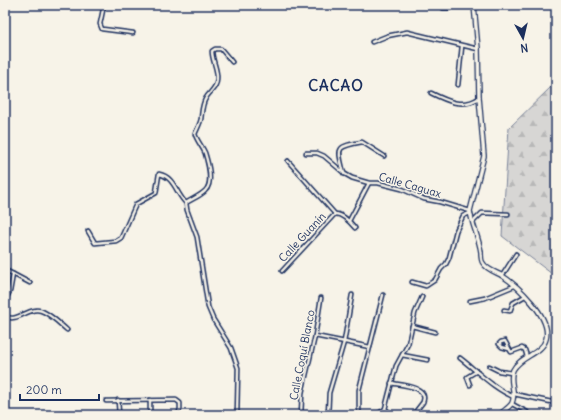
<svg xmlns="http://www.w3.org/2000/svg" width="561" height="420" font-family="Delius,sans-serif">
	<defs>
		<pattern id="forest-firs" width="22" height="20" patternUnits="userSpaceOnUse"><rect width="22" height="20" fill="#d7d6d4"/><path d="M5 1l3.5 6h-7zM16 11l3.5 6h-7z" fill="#b8b8b8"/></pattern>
	</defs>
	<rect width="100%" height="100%" fill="#f7f3e8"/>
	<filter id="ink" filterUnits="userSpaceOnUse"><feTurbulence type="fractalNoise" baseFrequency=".025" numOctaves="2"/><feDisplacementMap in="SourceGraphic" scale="8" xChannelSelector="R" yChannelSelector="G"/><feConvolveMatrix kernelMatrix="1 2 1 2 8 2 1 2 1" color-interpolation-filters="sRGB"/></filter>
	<g filter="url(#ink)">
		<polygon fill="url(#forest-firs)" stroke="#798299" points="556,28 556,277 502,236 509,128 552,86"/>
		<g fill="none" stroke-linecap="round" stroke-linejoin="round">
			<g stroke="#1b2f5e" stroke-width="5.5">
				<g id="street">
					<polyline points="104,5 100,24 102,29 133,33"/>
					<polyline points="441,5 443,8 448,8 458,5"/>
					<polyline points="372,42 387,36 407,32 478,49"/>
					<polyline points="5,44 6,47"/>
					<polyline points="458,85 462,46"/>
					<path d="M 431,93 C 447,101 463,109 479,98"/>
					<polyline points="306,153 317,153 324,156 345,174 352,178 369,183 378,183 402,189 424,199 440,202 470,211"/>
					<path d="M 288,161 L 335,214 C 343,214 350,222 355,228"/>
					<path d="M 344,174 C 338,148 334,147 362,142 L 384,156"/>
					<path d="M 186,203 C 192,199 200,196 205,191 C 214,183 208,163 205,153 C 202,146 197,141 195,134 C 197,129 200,124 201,119 C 202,111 202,104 206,98 C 210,91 217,88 217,79 C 218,69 212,61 212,51 L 215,49 L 221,49 L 232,62"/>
					<polyline points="349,221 369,183"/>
					<polyline points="473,222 482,213 508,214"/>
					<path d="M 88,231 L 95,243 L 116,241 L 121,238 L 136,204 L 156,193 L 159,174 C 175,177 176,194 186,203 L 187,210 L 197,237 L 208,307 L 213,319 L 231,348 L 238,368 L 237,415"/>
					<polyline points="5,270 13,274 10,291 5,301"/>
					<polyline points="282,271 335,214"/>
					<polyline points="13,274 30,283"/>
					<polyline points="502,276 516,254"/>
					<polyline points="412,282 426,286 435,280 441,269 446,264 449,258 456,231 463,216 470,213"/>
					<polyline points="470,301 485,298 514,286"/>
					<polyline points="504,310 510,311 513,303 525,296"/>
					<path d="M 5,316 C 18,324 30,304 44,312 C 52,316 60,324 67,330"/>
					<polyline points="412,326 435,332"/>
					<polyline points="315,336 370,347"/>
					<polyline points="509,349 502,347 499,344 501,342 505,341 511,352 522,348 525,350 527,357"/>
					<polyline points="402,355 428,360"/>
					<path d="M 460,358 C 477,371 494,389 514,397"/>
					<polyline points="489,366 499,371 512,373"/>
					<path d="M 391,383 C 401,385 429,386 423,402 L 413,415"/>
					<polyline points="470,385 467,377 477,371"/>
					<polyline points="514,394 556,403"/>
					<polyline points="118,400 119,415"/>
					<polyline points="150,400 150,415"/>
					<polyline points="106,401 176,400 180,403 180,409 178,415"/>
					<polyline points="512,404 527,412 527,415"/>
					<polyline points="385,409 393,415"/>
					<polyline points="301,415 302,393 315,336 321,298"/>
					<polyline points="328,415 329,393 344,342 352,295"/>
					<polyline points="359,415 359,390 383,295"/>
					<polyline points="376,415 385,409 396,366 408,344 415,313 422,297"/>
				</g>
			</g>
			<g stroke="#1b2f5e" stroke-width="6">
				<path id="secondary" d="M 474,5 L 478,49 L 479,97 L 484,156 L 470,211 C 472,225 479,238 481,252 C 481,255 481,261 483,263 C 486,269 495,272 501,275 C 517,285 552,317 546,339 C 542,354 520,356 513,370 C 508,381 517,393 512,403 C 510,407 503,411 499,415"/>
			</g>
			<use href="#street" stroke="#f7f3e8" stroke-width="2.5"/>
			<use href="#secondary" stroke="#f7f3e8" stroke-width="3.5"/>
		</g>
	</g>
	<g text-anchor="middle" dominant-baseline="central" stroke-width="3" stroke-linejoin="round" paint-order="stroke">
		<g font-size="11" fill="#1b2f5e" stroke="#f7f3e8">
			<text transform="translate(410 185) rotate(16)">Calle Caguax</text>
			<text transform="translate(302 237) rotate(-47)">Calle Guanín</text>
			<text transform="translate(302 355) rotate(-79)">Calle Coquí Blanco</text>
		</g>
		<g font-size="15" font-weight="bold" letter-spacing="1" fill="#1b2f5e" stroke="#f7f3e8">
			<text x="336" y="85">CACAO</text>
		</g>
	</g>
	<rect width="561" height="420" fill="none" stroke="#f7f3e8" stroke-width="20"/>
	<rect x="10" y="10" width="541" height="400" fill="none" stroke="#1b2f5e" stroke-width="1.5" filter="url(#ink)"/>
	<g transform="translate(523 38) rotate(172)" stroke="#f7f3e8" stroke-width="3" paint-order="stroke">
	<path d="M0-3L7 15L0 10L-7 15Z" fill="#1b2f5e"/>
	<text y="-6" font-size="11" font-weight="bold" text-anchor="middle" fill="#1b2f5e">N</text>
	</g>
	<path d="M20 394v6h79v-6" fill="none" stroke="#1b2f5e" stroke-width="2"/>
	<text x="26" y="394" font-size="12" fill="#1b2f5e" stroke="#f7f3e8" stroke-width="3" paint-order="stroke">200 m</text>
</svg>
